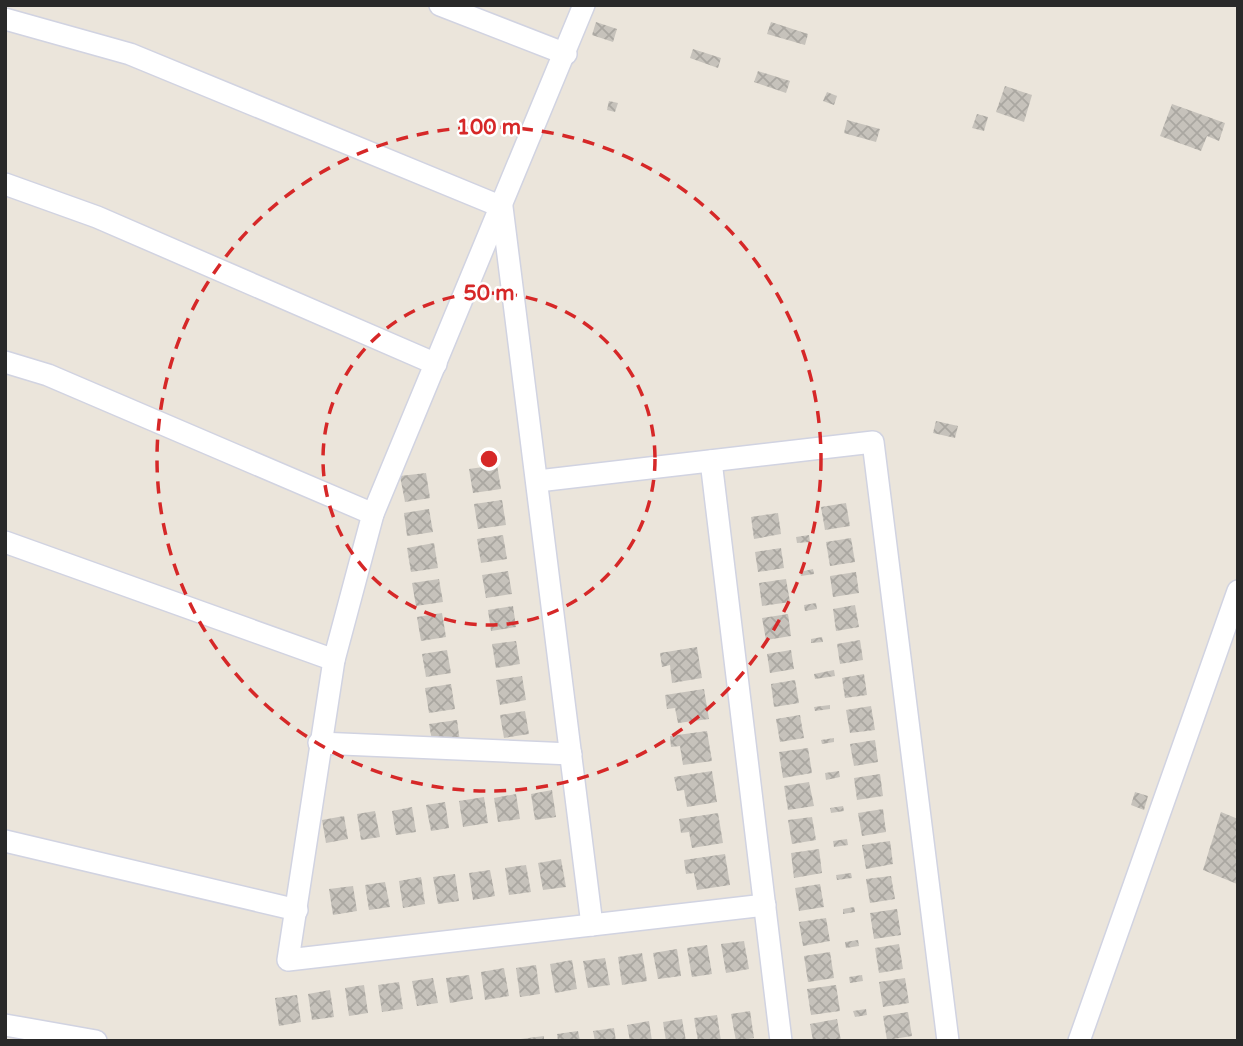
<svg xmlns="http://www.w3.org/2000/svg" width="1243" height="1046" font-family="'Varela Round',sans-serif">
	<defs>
		<pattern id="building-cross-hatch" width="8" height="8" patternUnits="userSpaceOnUse" patternTransform="scale(1.75)"><rect width="8" height="8" fill="#c6c2bb"/><path d="M0 0l8 8M0 8l8-8" fill="none" stroke="#aaa7a1"/></pattern>
	</defs>
	<rect width="100%" height="100%" fill="#ebe5db"/>
	<g fill="url(#building-cross-hatch)">
		<polygon points="596,22 617,29 613,42 592,35"/>
		<polygon points="771,22 808,34 805,45 767,34"/>
		<polygon points="693,49 721,58 718,68 690,58"/>
		<polygon points="758,71 790,81 786,93 754,82"/>
		<polygon points="1005,86 1032,95 1024,122 996,112"/>
		<polygon points="827,92 837,96 834,105 823,101"/>
		<polygon points="609,101 618,103 615,112 607,110"/>
		<polygon points="1172,104 1225,123 1219,141 1207,136 1201,151 1160,136"/>
		<polygon points="977,114 988,117 984,131 972,128"/>
		<polygon points="847,120 880,129 876,142 844,133"/>
		<polygon points="936,421 958,426 955,438 933,433"/>
		<polygon points="497,465 501,489 473,493 469,469"/>
		<polygon points="426,473 430,498 405,502 400,476"/>
		<polygon points="502,500 506,525 478,529 474,504"/>
		<polygon points="846,503 850,526 825,530 821,507"/>
		<polygon points="429,509 433,532 407,536 404,513"/>
		<polygon points="778,513 781,534 754,539 751,517"/>
		<polygon points="503,535 507,559 481,563 477,539"/>
		<polygon points="809,535 810,542 797,543 796,537"/>
		<polygon points="851,538 855,562 830,566 826,542"/>
		<polygon points="434,543 438,568 411,572 407,548"/>
		<polygon points="781,548 784,568 758,572 755,552"/>
		<polygon points="813,569 814,574 801,576 800,572"/>
		<polygon points="508,571 512,594 486,598 482,575"/>
		<polygon points="856,572 859,593 833,597 830,576"/>
		<polygon points="439,579 443,602 416,606 412,583"/>
		<polygon points="786,579 790,602 762,606 759,583"/>
		<polygon points="816,603 817,609 805,611 804,605"/>
		<polygon points="855,605 859,627 836,631 833,609"/>
		<polygon points="513,606 516,627 491,631 488,610"/>
		<polygon points="442,613 446,637 421,641 417,617"/>
		<polygon points="788,614 791,636 766,640 762,618"/>
		<polygon points="822,637 823,642 811,643 811,639"/>
		<polygon points="860,640 863,660 840,664 837,644"/>
		<polygon points="516,641 520,664 496,668 492,644"/>
		<polygon points="697,647 702,678 672,683 670,665 662,667 660,653"/>
		<polygon points="447,650 451,673 426,677 422,654"/>
		<polygon points="791,650 794,669 770,673 767,654"/>
		<polygon points="834,670 835,676 815,679 814,674"/>
		<polygon points="864,674 867,695 845,698 842,678"/>
		<polygon points="522,676 526,700 500,705 496,680"/>
		<polygon points="795,680 799,703 774,707 771,684"/>
		<polygon points="451,684 455,709 429,713 425,688"/>
		<polygon points="704,689 709,719 678,723 675,708 667,709 665,695"/>
		<polygon points="830,705 830,709 815,711 814,707"/>
		<polygon points="871,706 875,730 850,733 846,710"/>
		<polygon points="525,711 529,734 504,738 500,715"/>
		<polygon points="800,715 804,738 780,742 776,719"/>
		<polygon points="457,720 460,742 433,746 429,724"/>
		<polygon points="707,731 712,761 683,765 680,746 671,747 670,736"/>
		<polygon points="834,738 834,742 822,744 821,740"/>
		<polygon points="875,740 878,762 854,766 850,744"/>
		<polygon points="808,748 812,773 783,778 779,752"/>
		<polygon points="712,771 717,802 687,807 684,790 677,791 674,777"/>
		<polygon points="839,771 840,777 826,780 825,773"/>
		<polygon points="880,774 883,796 857,800 854,778"/>
		<polygon points="809,782 814,806 788,810 784,786"/>
		<polygon points="552,790 556,817 535,820 531,794"/>
		<polygon points="1135,792 1148,796 1144,810 1131,805"/>
		<polygon points="516,794 520,819 498,822 494,798"/>
		<polygon points="484,797 488,823 463,827 459,801"/>
		<polygon points="445,802 449,828 431,831 426,805"/>
		<polygon points="843,806 844,811 831,813 830,808"/>
		<polygon points="412,807 416,832 396,835 392,811"/>
		<polygon points="883,809 886,832 862,836 858,813"/>
		<polygon points="375,811 380,837 361,840 357,814"/>
		<polygon points="1221,812 1238,819 1237,884 1203,870"/>
		<polygon points="718,813 723,843 692,848 689,832 681,833 679,819"/>
		<polygon points="344,816 348,839 326,843 322,820"/>
		<polygon points="812,817 816,840 792,844 788,820"/>
		<polygon points="847,839 848,845 834,847 833,841"/>
		<polygon points="890,841 893,864 866,869 862,845"/>
		<polygon points="819,849 822,873 794,878 791,853"/>
		<polygon points="725,854 730,885 697,890 694,873 686,874 684,860"/>
		<polygon points="561,859 566,887 543,890 538,863"/>
		<polygon points="526,865 531,892 509,895 505,868"/>
		<polygon points="490,870 495,896 473,900 469,873"/>
		<polygon points="851,873 852,878 837,880 836,875"/>
		<polygon points="455,874 459,901 438,904 433,877"/>
		<polygon points="891,876 895,899 870,903 866,879"/>
		<polygon points="421,877 425,904 403,908 399,881"/>
		<polygon points="385,882 390,907 369,910 365,885"/>
		<polygon points="820,884 824,907 799,911 795,888"/>
		<polygon points="353,886 357,911 333,915 329,889"/>
		<polygon points="854,907 855,912 843,914 843,909"/>
		<polygon points="897,909 901,935 874,939 870,913"/>
		<polygon points="826,918 830,941 803,946 799,922"/>
		<polygon points="858,940 859,946 846,948 845,942"/>
		<polygon points="744,941 749,969 726,973 721,944"/>
		<polygon points="899,944 903,969 879,973 875,948"/>
		<polygon points="707,945 712,974 692,977 687,948"/>
		<polygon points="677,949 681,976 658,979 653,953"/>
		<polygon points="830,952 834,978 808,982 804,956"/>
		<polygon points="642,953 647,981 622,985 618,957"/>
		<polygon points="605,958 610,985 588,988 583,961"/>
		<polygon points="572,960 577,989 555,993 550,964"/>
		<polygon points="536,965 540,994 520,997 516,968"/>
		<polygon points="504,968 509,996 485,1000 481,972"/>
		<polygon points="469,975 473,999 450,1003 446,978"/>
		<polygon points="862,975 863,981 850,983 849,977"/>
		<polygon points="433,978 438,1003 417,1006 412,981"/>
		<polygon points="905,978 909,1003 883,1007 879,982"/>
		<polygon points="399,982 403,1009 382,1012 378,985"/>
		<polygon points="364,985 368,1013 349,1016 345,988"/>
		<polygon points="836,985 840,1011 811,1015 807,989"/>
		<polygon points="330,990 334,1017 312,1020 308,994"/>
		<polygon points="297,995 301,1022 279,1026 275,998"/>
		<polygon points="866,1009 867,1015 855,1017 853,1011"/>
		<polygon points="750,1011 754,1038 736,1041 731,1014"/>
		<polygon points="908,1012 912,1036 887,1040 883,1016"/>
		<polygon points="717,1015 721,1041 698,1041 694,1018"/>
		<polygon points="682,1019 686,1041 666,1041 663,1022"/>
		<polygon points="837,1019 841,1041 813,1041 810,1024"/>
		<polygon points="649,1021 652,1041 630,1041 627,1025"/>
		<polygon points="614,1028 616,1041 595,1041 593,1031"/>
		<polygon points="578,1031 580,1041 558,1041 557,1034"/>
		<polygon points="544,1036 544,1041 521,1041 521,1039"/>
	</g>
	<g fill="none" stroke-linecap="round" stroke-linejoin="round">
		<g stroke="#d1d3e1" stroke-width="24">
			<g id="street">
				<polyline points="440,5 566,54"/>
				<polyline points="584,5 373,514 334,660 288,960 765,905"/>
				<polyline points="5,19 130,54 502,207 592,925"/>
				<polyline points="5,184 97,217 436,364"/>
				<polyline points="5,362 48,375 373,514"/>
				<polyline points="711,461 781,1041"/>
				<polyline points="538,481 873,442 948,1041"/>
				<polyline points="5,542 334,660"/>
				<polyline points="319,743 571,754"/>
				<polyline points="5,841 297,910"/>
				<polyline points="5,1025 96,1041"/>
				<polyline points="1079,1041 1238,591"/>
			</g>
		</g>
		<use href="#street" stroke="#fff" stroke-width="21"/>
	</g>
	<g fill="none" stroke="#d62828" stroke-width="3.5" stroke-dasharray="12 9">
		<circle cx="489" cy="459" r="166"/>
		<circle cx="489" cy="459" r="332"/>
	</g>
	<circle cx="489" cy="459" r="10" fill="#d62828" stroke="#fff" stroke-width="3.5"/>
	<g font-size="21" text-anchor="middle" font-weight="bold" fill="#d62828" stroke="#fff" stroke-width="5" stroke-linejoin="round" paint-order="stroke">
		<text x="489" y="134">100 m</text>
		<text x="489" y="300">50 m</text>
	</g>
	<rect width="1243" height="1046" fill="none" stroke="#292929" stroke-width="14"/>
</svg>
